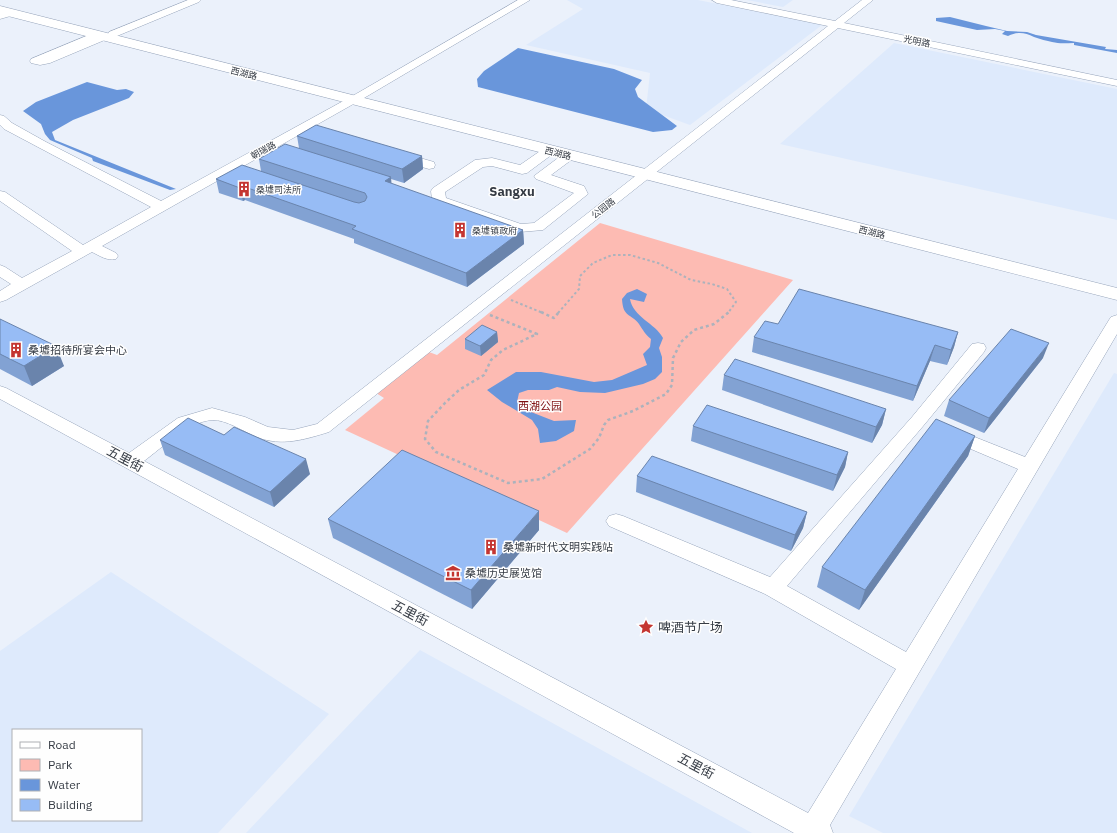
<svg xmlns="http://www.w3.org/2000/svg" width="1117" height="833" font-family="'IBM Plex Sans','Noto Sans SC',sans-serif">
	<rect width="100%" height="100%" fill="#ebf1fb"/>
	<g fill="#deeafc" fill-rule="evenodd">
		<polygon points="567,0 698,0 822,25 690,125 646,109 650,73 526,45 583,9"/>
		<polygon points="747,0 793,0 783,7"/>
		<polygon points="894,43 1117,89 1117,220 780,144"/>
		<polygon points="1114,373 1117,374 1117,833 883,833 849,816"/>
		<path d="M 111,572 L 329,714 L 218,833 L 0,833 L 0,651 ZM 13,730 L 141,730 L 141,820 L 13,820 Z"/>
		<polygon points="420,650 752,833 246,833"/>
	</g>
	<polygon fill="#fdbbb3" points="600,223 793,280 567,533 345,430 384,398 376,393 429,352 437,355"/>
	<g fill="#6996db">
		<path d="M 950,17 L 986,26 L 1007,31 L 1027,32 L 1036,35 L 1106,47 L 1105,49 L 1117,50 L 1117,53 L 1074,45 L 1074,43 C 1066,43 1060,44 1052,42 C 1047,41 1040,39 1034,37 C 1025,33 1019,31 1008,36 L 1002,34 L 1005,31 L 995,29 L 977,30 L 936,21 L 936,18 Z"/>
		<polygon points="518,48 614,69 642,80 635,89 638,97 677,126 672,130 653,132 478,87 477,79 484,71"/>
		<polygon points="87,82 117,90 126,89 134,92 129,98 73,120 52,132 55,140 176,189 170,190 93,161 92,158 50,140 45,134 41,124 23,111 36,102"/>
		<path d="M 637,289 L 647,294 L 644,302 L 630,299 C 633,317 655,323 663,338 L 659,348 L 662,357 L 662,372 L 655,379 L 643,384 L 605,393 L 580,392 L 557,387 L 549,390 L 528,390 L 519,393 L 517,402 L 531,412 L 554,421 L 576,420 L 574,431 L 556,441 L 540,443 L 538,429 L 532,420 L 502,402 L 487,390 L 516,372 L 541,372 L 594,382 L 612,380 L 647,365 L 643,354 L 650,347 L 651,339 C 645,334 643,330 639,324 C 631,313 623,318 622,299 L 627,293 Z"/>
	</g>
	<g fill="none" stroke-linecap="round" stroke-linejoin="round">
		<g stroke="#97a5bb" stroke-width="1">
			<g id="minor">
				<polygon points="188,0 201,0 199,2 117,36 109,36 108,34 109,32"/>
				<path d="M 518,0 L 530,0 L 364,98 L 102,246 L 116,253 L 118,256 L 116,259 C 107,261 100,256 92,252 L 6,300 L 0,302 L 0,291 L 11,284 L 0,277 L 0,265 L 5,267 L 22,278 L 72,251 L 0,201 L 0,191 L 5,192 L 83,245 L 151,207 L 4,129 L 0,125 L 0,115 L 4,116 L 12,123 L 46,142 L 161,201 L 356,94 Z"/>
				<path d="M 712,0 L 731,0 L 835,21 L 862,0 L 873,0 L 844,23 L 1117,80 L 1117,86 L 838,28 L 329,432 C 306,439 282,447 257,437 C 245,432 225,419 212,420 C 188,422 163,447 144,461 L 808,813 L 896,669 L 765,594 L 609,526 L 606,521 L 609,516 L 616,514 L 623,516 L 770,577 L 912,417 L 972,344 L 978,343 L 984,344 L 986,348 L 984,352 L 924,425 L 787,586 L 906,652 L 1018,469 L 945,438 L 942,434 L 945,430 L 951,428 L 957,430 L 1025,457 L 1109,320 L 1111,317 L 1117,315 L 1117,334 L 830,825 L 833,833 L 794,833 L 0,399 L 0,386 L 6,388 L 129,453 L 178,418 L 212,408 L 245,417 L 268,427 L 293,430 L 317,424 L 828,26 L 717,3 Z"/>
				<polygon points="11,10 14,11 16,13 14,15 0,19 0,13"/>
				<polygon points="96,32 101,34 107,35 108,37 107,39 50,63 40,65 31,63 30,61 31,59"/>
				<polygon points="550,146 554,147 556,150 554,153 527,173 522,174 492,166 483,167 445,192 446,198 521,224 534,223 574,193 536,179 534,176 566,152 574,152 576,155 574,158 551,175 584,186 588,194 543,230 520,232 515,231 434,203 432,200 431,191 433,188 475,160 492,158 520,165 546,147"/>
				<polygon points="399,152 434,162 435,165 434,168 429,169 394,159 393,156 394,153"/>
			</g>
		</g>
		<g stroke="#97a5bb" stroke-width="1">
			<polygon id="major" points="0,6 1117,288 1117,300 0,14"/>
		</g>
		<g stroke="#acb2bc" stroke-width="2" stroke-dasharray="2.5 2.5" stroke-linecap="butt">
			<polyline points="511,300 543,313"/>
			<polyline points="558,313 579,289 580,276 593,263 612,255 630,255 658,263 691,280 712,284 727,289 736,302 728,313"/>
		</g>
		<g stroke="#acb2bc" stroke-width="2.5" stroke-dasharray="3 3" stroke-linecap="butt">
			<polyline points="541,312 554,318 559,312"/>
			<polyline points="490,315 537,334 503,350 491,360 484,375 459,390 445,403 428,421 425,439 436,452 508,483 542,479 590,449 599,438 604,425 608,420 633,411 666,394 672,385 673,358 681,342 694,330 714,324 729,312"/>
		</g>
		<use href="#minor" fill="#fff" fill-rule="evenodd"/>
		<use href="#major" fill="#fff" fill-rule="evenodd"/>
	</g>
	<g fill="#82a2d3">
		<polygon points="297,136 422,156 423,169 404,183 391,179 391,184 523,230 524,244 467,287 354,243 354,239 245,200 243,201 219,193 216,179 261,171 259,159 299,148"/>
		<polygon points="0,319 64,366 32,386 0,369"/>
		<polygon points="778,324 958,332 954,347 947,365 930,361 913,401 752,352 754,337"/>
		<polygon points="497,332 498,342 481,356 465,349 465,339"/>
		<polygon points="1043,358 984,433 944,416 949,400"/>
		<polygon points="724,375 886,409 882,425 872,443 722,390"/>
		<polygon points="693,426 848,452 845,467 833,491 691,441"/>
		<polygon points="975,436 968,456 859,610 817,587 822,567"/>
		<polygon points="160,440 310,474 274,507 165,455"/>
		<polygon points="637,476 807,512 803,528 791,551 636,492"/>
		<polygon points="328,519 539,530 472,609 333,538"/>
	</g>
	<g fill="#6a84ac">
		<polygon points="422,156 423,169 404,183 402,169"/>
		<polygon points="391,177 392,190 385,181"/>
		<polygon points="242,186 245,200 243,201 240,188"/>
		<polygon points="523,230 524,244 467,287 466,273"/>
		<polygon points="497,332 498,342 481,356 480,346"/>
		<polygon points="958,332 954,347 947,365 951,350"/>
		<polygon points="1049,343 1043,358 984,433 989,418"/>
		<polygon points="935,345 930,361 913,401 917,386"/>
		<polygon points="56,346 64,366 32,386 24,366"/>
		<polygon points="886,409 882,425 872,443 876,427"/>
		<polygon points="975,436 968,456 859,610 865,590"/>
		<polygon points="848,452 845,467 833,491 837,475"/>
		<polygon points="306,459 310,474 274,507 270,492"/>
		<polygon points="539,511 539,530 472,609 471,590"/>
		<polygon points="807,512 803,528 791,551 795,535"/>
	</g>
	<g fill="#97bcf5" stroke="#6a84ac">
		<polygon points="316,125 422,156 402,169 297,136"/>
		<polygon points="285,144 391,177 385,181 523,230 466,273 352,229 356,226 242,186 240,188 216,179 242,165 354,202 359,203 365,201 367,197 365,193 259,159"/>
		<polygon points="799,289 958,332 951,350 935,345 917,386 754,337 765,321 778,324"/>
		<polygon points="0,319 56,346 24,366 0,354"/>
		<polygon points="482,325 497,332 480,346 465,339"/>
		<polygon points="1011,329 1049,343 989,418 949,400"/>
		<polygon points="735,359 886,409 876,427 724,375"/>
		<polygon points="707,405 848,452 837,475 693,426"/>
		<polygon points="188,418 224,435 234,427 306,459 270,492 160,440"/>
		<polygon points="936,419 975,436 865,590 822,567"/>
		<polygon points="402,450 539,511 471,590 328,519"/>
		<polygon points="652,456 807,512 795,535 637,476"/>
	</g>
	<defs>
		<g id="building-bare" transform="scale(1.2)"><path d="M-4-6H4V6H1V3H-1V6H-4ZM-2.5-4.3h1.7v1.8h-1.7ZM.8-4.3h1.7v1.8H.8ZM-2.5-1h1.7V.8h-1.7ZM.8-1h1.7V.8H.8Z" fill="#c43531" stroke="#fefefe" stroke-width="2.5" paint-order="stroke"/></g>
		<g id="museum-bare" transform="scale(1.2)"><path d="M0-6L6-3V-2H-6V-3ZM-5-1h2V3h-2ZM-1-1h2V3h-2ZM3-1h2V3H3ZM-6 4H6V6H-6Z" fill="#c43531" stroke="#fefefe" stroke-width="2.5" paint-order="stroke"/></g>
		<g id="sight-bare" transform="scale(1.2)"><path d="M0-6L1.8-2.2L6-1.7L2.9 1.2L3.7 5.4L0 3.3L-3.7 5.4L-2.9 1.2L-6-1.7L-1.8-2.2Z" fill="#c43531" stroke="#fefefe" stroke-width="2.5" paint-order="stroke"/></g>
	</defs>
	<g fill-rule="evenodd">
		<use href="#building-bare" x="244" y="189"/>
		<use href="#building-bare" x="460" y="230"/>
		<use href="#building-bare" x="16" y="350"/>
		<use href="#building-bare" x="491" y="547"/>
		<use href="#museum-bare" x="453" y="573"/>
		<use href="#sight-bare" x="646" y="627"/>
	</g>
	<g text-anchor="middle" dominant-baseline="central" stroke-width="3" stroke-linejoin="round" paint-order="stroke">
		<g font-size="9" fill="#363c45" stroke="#fefefe">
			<text transform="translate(917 41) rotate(12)">光明路</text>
			<text transform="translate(244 73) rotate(14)">西湖路</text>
			<text transform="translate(263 150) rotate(-29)">朝瑞路</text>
			<text transform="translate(558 153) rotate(14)">西湖路</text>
			<text transform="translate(603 208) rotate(-38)">公园路</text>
			<text transform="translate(872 232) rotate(14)">西湖路</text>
		</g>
		<g font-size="9" fill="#363c45" stroke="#fefefe" text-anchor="start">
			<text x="256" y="189">桑墟司法所</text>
			<text x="472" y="230">桑墟镇政府</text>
		</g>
		<g font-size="11" fill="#363c45" stroke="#fefefe" text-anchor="start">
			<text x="28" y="350">桑墟招待所宴会中心</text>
			<text x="503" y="547">桑墟新时代文明实践站</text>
			<text x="465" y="573">桑墟历史展览馆</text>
		</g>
		<g font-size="11" fill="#7f1113" stroke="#fefefe">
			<text x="540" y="406">西湖公园</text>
		</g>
		<g font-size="13" font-weight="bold" fill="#363c45" stroke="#fefefe">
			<text x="512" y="191">Sangxu</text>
		</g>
		<g font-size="13" fill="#363c45" stroke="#fefefe">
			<text transform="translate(125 459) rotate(28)">五里街</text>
			<text transform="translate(410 613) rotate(28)">五里街</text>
			<text transform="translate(696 766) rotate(28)">五里街</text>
		</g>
		<g font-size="13" fill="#363c45" stroke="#fefefe" text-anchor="start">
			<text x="658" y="627">啤酒节广场</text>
		</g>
	</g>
	<rect x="12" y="729" width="130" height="92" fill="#fefefe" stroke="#aeb0b4"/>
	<rect x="20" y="742" width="20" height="6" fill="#ffffff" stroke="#aeb0b4"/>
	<text x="48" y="749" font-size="12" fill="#363c45">Road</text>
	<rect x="20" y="759" width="20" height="12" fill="#fdbbb3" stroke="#aeb0b4"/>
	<text x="48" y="769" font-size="12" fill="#363c45">Park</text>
	<rect x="20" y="779" width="20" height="12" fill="#6996db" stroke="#aeb0b4"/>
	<text x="48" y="789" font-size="12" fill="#363c45">Water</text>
	<rect x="20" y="799" width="20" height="12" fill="#97bcf5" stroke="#aeb0b4"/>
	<text x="48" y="809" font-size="12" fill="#363c45">Building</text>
</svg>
